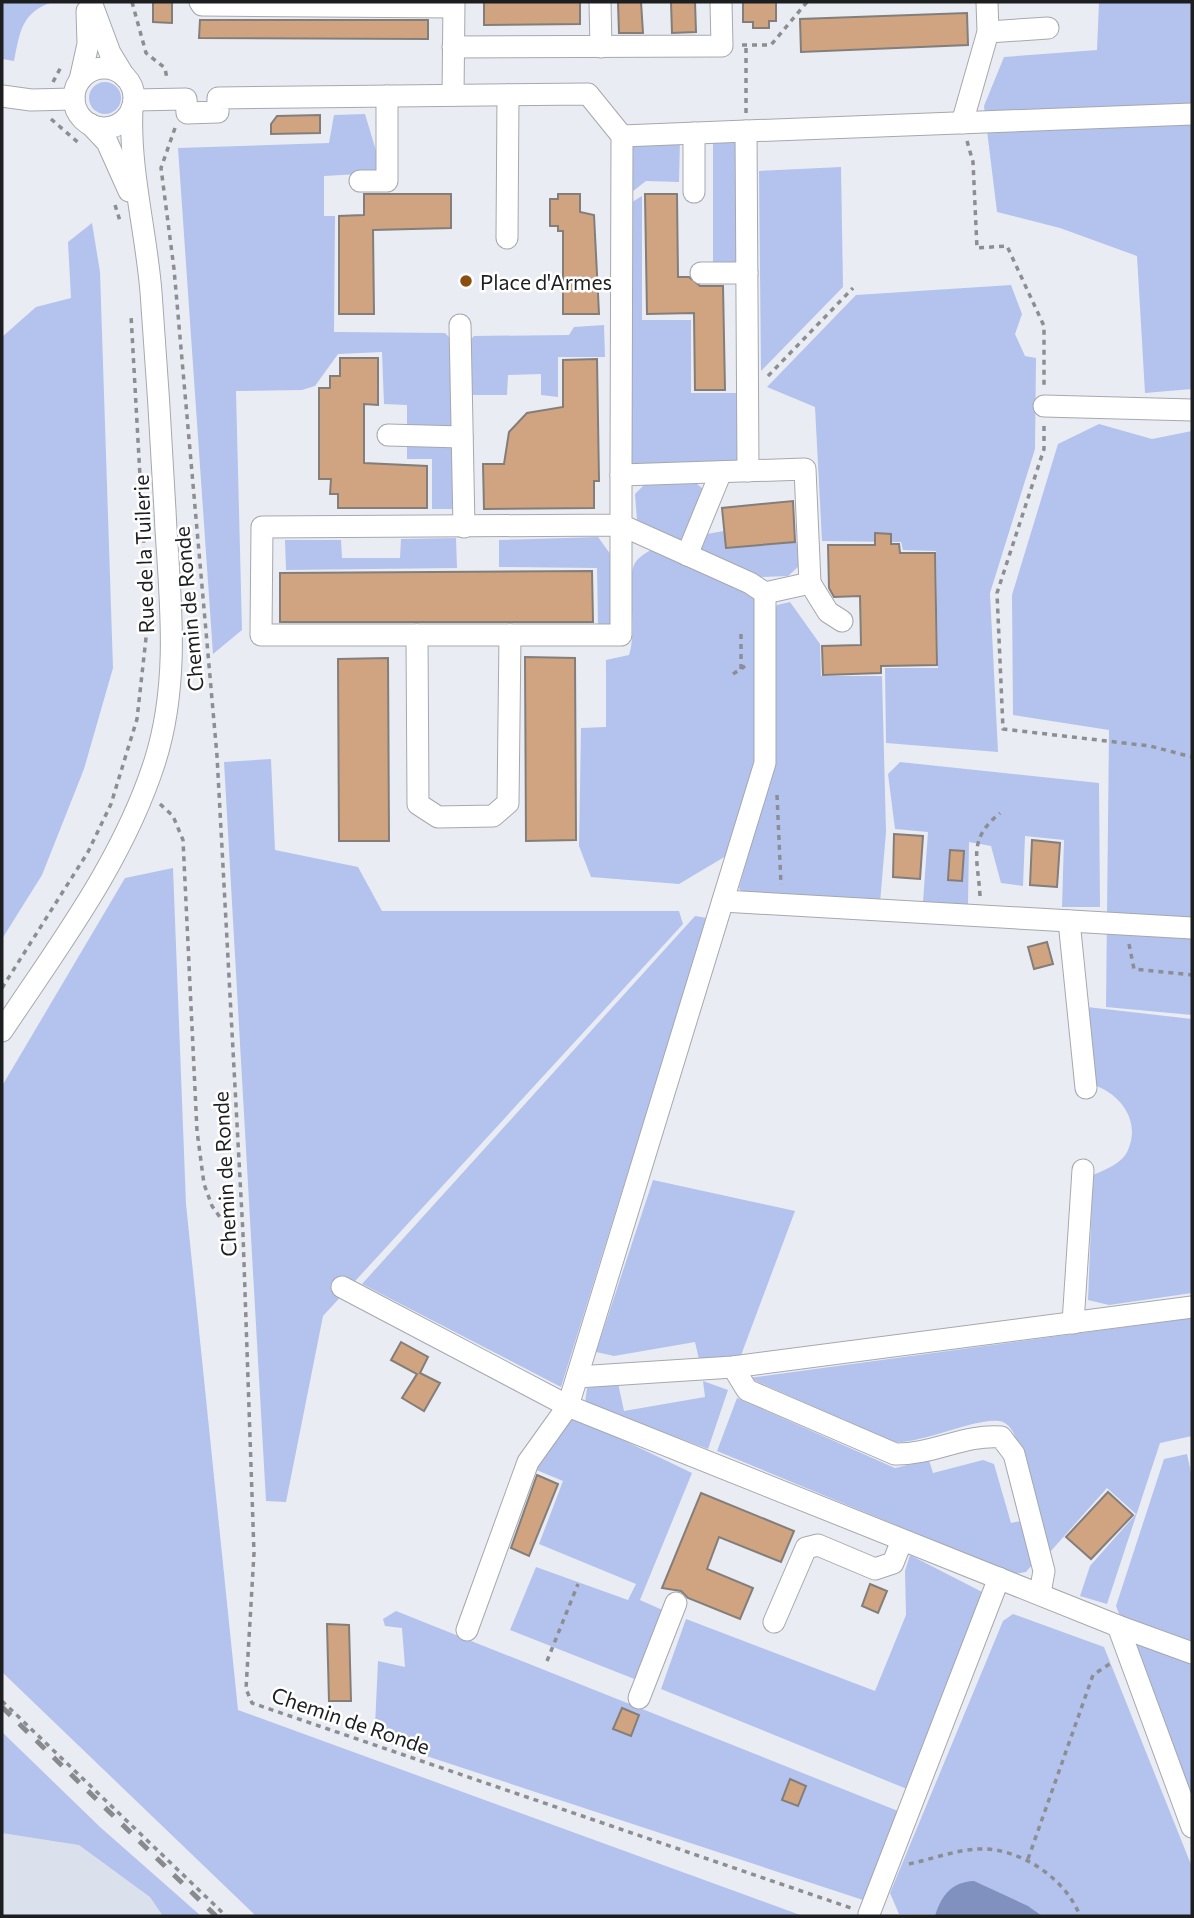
<svg xmlns="http://www.w3.org/2000/svg" width="1194" height="1918" font-family="Commissioner,sans-serif">
	<rect width="100%" height="100%" fill="#e9ecf2"/>
	<polygon fill="#dbe0ed" points="2,1753 188,1916 2,1916"/>
	<g fill="#b3c3ed">
		<path d="M 2,2 L 52,2 C 21,13 20,32 14,61 L 2,59 Z"/>
		<polygon points="1099,2 1192,2 1192,389 1145,393 1137,256 1060,228 997,212 984,106 1004,57 1097,50"/>
		<circle cx="105" cy="98" r="16"/>
		<polygon points="365,114 377,154 377,173 324,176 324,216 335,216 334,332 445,333 452,340 453,431 407,431 407,405 384,404 382,352 338,354 315,386 302,390 236,391 242,630 213,654 178,148 329,143 334,115"/>
		<polygon points="680,139 679,182 646,181 628,195 629,141"/>
		<rect x="713" y="139" width="25" height="126"/>
		<polygon points="841,167 843,287 761,371 759,171"/>
		<polygon points="642,196 642,320 691,320 691,393 740,393 740,463 629,466 629,204"/>
		<polygon points="92,223 100,272 113,668 84,769 42,875 2,939 2,337 36,307 71,298 68,242"/>
		<polygon points="1011,285 1022,314 1015,334 1025,356 1036,358 1035,449 990,593 998,752 886,743 885,668 938,668 936,551 903,550 901,542 822,541 815,407 767,387 856,295"/>
		<polygon points="604,325 605,357 558,357 558,397 541,395 541,374 508,375 507,395 468,395 467,343 474,336 569,335 574,327"/>
		<polygon points="1099,424 1152,439 1192,431 1192,1015 1106,1007 1109,730 1013,715 1012,595 1058,444"/>
		<polygon points="407,442 452,443 452,509 432,509 432,459 407,459"/>
		<polygon points="696,483 703,489 684,539 677,540 637,520 635,494 644,485"/>
		<polygon points="724,531 726,548 802,542 799,566 788,576 760,577 699,549 701,535"/>
		<polygon points="598,537 611,555 610,624 598,624 597,568 499,567 499,540"/>
		<polygon points="456,538 457,568 286,570 285,540 341,540 342,558 400,558 401,539"/>
		<path d="M 651,550 L 751,592 L 756,603 L 754,761 L 731,853 L 679,884 L 591,877 L 579,846 L 581,728 L 606,727 L 606,660 L 629,655 C 638,628 626,583 634,565 C 637,558 644,554 651,550 Z"/>
		<polygon points="790,602 820,644 821,676 882,676 886,832 880,903 744,897 739,888 769,780 771,622 777,605"/>
		<polygon points="271,759 275,850 358,867 382,911 679,911 683,924 323,1316 286,1502 266,1501 224,762"/>
		<polygon points="900,762 1099,783 1100,907 1062,907 1064,840 1025,836 1023,886 1001,883 991,846 969,842 968,905 923,902 928,832 895,829 888,774"/>
		<polygon points="173,868 186,1204 238,1710 803,1916 256,1916 2,1672 2,1086 125,878"/>
		<polygon points="695,916 707,918 561,1387 362,1284"/>
		<path d="M 1087,1007 L 1192,1019 L 1192,1293 L 1109,1305 L 1088,1300 L 1093,1175 C 1105,1170 1123,1163 1128,1150 C 1141,1120 1120,1094 1094,1085 Z"/>
		<polygon points="653,1180 795,1211 740,1358 700,1364 695,1342 614,1356 596,1352"/>
		<path d="M 1192,1318 L 1192,1436 L 1160,1443 L 1107,1604 L 1080,1596 L 1090,1566 L 1136,1514 L 1107,1488 L 1050,1552 L 1019,1445 C 1015,1437 1012,1426 1003,1422 C 983,1414 923,1444 894,1442 L 749,1378 Z"/>
		<polygon points="703,1381 728,1390 708,1449 585,1403 587,1388 618,1383 624,1411 705,1397"/>
		<polygon points="737,1398 895,1468 929,1460 933,1473 983,1460 994,1464 1011,1523 1021,1521 1032,1565 1026,1572 1014,1574 717,1451"/>
		<polygon points="573,1416 692,1473 640,1600 667,1612 637,1680 510,1630 536,1567 628,1600 636,1584 539,1544 563,1481 534,1469"/>
		<polygon points="1187,1454 1192,1478 1192,1795 1116,1606 1164,1459"/>
		<polygon points="910,1555 986,1594 907,1789 661,1689 686,1619 875,1691 906,1615 905,1571"/>
		<polygon points="396,1611 898,1811 863,1900 384,1742 375,1726 378,1661 405,1667 402,1628 385,1626 383,1619"/>
		<polygon points="1013,1614 1104,1647 1192,1867 1192,1916 899,1914 890,1893 1003,1621"/>
		<polygon points="2,1732 100,1827 201,1916 163,1916 150,1897 79,1845 2,1833"/>
	</g>
	<path fill="#8191bf" d="M 974,1881 L 1028,1906 L 1042,1916 L 935,1916 C 941,1896 951,1882 974,1881 Z"/>
	<g fill="#d1a481" stroke="#837e7a" stroke-width="2">
		<polygon points="153,2 172,2 172,23 153,22"/>
		<polygon points="484,2 580,2 580,24 484,25"/>
		<polygon points="618,2 641,2 643,33 619,33"/>
		<polygon points="671,2 695,2 696,32 672,33"/>
		<polygon points="743,2 776,2 776,21 769,21 769,28 753,28 753,22 743,22"/>
		<polygon points="967,13 968,45 801,52 800,19"/>
		<polygon points="200,20 428,20 428,39 199,38"/>
		<polygon points="320,115 320,133 271,134 271,124 277,116"/>
		<polygon points="364,194 451,194 451,228 373,230 374,314 339,314 339,216 364,215"/>
		<polygon points="558,194 580,194 580,212 594,215 599,314 563,314 563,231 558,231 558,226 550,226 550,199 558,199"/>
		<polygon points="645,194 677,194 678,277 689,277 700,286 723,286 725,390 695,390 694,313 647,314"/>
		<polygon points="340,358 378,358 378,405 364,404 364,463 427,466 427,508 338,508 338,494 330,494 331,479 319,479 319,388 330,388 330,376 340,376"/>
		<polygon points="597,359 599,481 594,481 594,508 484,509 483,464 504,464 509,432 527,413 563,407 563,360"/>
		<polygon points="793,501 795,542 726,548 722,508"/>
		<polygon points="875,533 891,534 891,544 899,544 900,553 935,553 937,665 881,666 881,673 823,675 822,646 861,645 860,596 834,597 829,588 828,545 875,545"/>
		<polygon points="592,571 593,622 280,622 280,573"/>
		<polygon points="525,657 575,658 576,840 526,841"/>
		<polygon points="388,658 389,841 339,841 338,659"/>
		<polygon points="894,834 923,836 920,879 893,877"/>
		<polygon points="1032,840 1060,843 1057,887 1030,885"/>
		<polygon points="950,850 964,851 962,881 948,880"/>
		<polygon points="1047,942 1053,964 1034,969 1028,947"/>
		<polygon points="401,1342 428,1357 420,1373 440,1383 424,1411 402,1398 417,1374 391,1360"/>
		<polygon points="537,1475 558,1484 529,1556 511,1548"/>
		<polygon points="1108,1492 1133,1515 1091,1559 1066,1537"/>
		<polygon points="701,1493 794,1531 781,1562 719,1537 707,1569 753,1588 740,1619 688,1598 681,1591 662,1588"/>
		<polygon points="870,1584 887,1591 878,1613 862,1606"/>
		<polygon points="327,1624 349,1625 351,1701 329,1701"/>
		<polygon points="622,1708 639,1715 631,1736 613,1729"/>
		<polygon points="790,1779 806,1786 798,1806 782,1800"/>
	</g>
	<g fill="none" stroke-linecap="round" stroke-linejoin="round">
		<g stroke="#a6a8ae" stroke-width="23">
			<g id="minor">
				<polyline points="91,2 110,53 124,76"/>
				<polyline points="200,2 202,5 453,7"/>
				<polyline points="600,2 601,47"/>
				<polyline points="988,32 1048,28"/>
				<polyline points="453,47 722,46 721,2"/>
				<circle cx="104" cy="98" r="30"/>
				<polyline points="80,80 88,44 87,11"/>
				<polyline points="453,95 454,2"/>
				<polyline points="2,96 31,100 74,99"/>
				<polyline points="134,100 186,99 187,113 218,112 218,98 588,94 622,136 621,475 621,635 261,635 262,527 621,525 750,583 765,593 765,763 568,1406 528,1462 467,1630"/>
				<polyline points="962,123 988,32 987,2"/>
				<polyline points="90,124 107,142 129,191"/>
				<polyline points="746,131 1192,114"/>
				<polyline points="694,133 694,192"/>
				<polyline points="622,136 746,131 748,471"/>
				<polyline points="360,181 387,181 387,96"/>
				<polyline points="507,238 508,95"/>
				<polyline points="701,273 747,273"/>
				<polyline points="460,325 464,527"/>
				<polyline points="1044,406 1192,410"/>
				<polyline points="388,435 462,437"/>
				<polyline points="621,475 805,469 810,583 765,593"/>
				<polyline points="687,555 721,472"/>
				<polyline points="810,583 828,612 842,621"/>
				<polyline points="417,635 418,804 438,817 493,816 508,803 510,635"/>
				<polyline points="723,901 1192,928"/>
				<polyline points="1069,921 1086,1088"/>
				<path d="M 2,1031 C 59,945 123,861 155,761 C 179,685 171,607 166,530 C 162,450 157,371 151,292 C 146,230 129,170 132,108"/>
				<polyline points="342,1287 568,1406 1118,1626 1192,1653"/>
				<polyline points="1073,1323 1083,1170"/>
				<path d="M 733,1367 L 747,1390 L 895,1454 C 932,1455 964,1434 1001,1437 L 1014,1454 L 1044,1571 L 1040,1593"/>
				<polyline points="577,1377 733,1367 1192,1307"/>
				<polyline points="774,1622 806,1548 818,1545 875,1569 893,1563 902,1540"/>
				<polyline points="1118,1626 1192,1827"/>
				<polyline points="639,1698 676,1603"/>
				<polyline points="869,1914 999,1578"/>
			</g>
		</g>
		<g stroke="#8c8e93" stroke-width="3.5" stroke-dasharray="5 5" stroke-linecap="butt">
			<polyline points="132,2 146,53 165,68 167,79"/>
			<polyline points="742,45 771,45 807,2"/>
			<polyline points="53,82 62,65"/>
			<polyline points="746,113 746,45"/>
			<polyline points="51,119 81,145"/>
			<polyline points="175,128 161,168 174,269 217,756 243,1234 254,1553 246,1689 252,1703 851,1908"/>
			<polyline points="967,141 973,162 977,248 1007,246 1044,326 1044,387"/>
			<polyline points="115,205 120,221"/>
			<polyline points="768,376 853,288"/>
			<polyline points="1044,426 1044,449 997,593 1003,729 1150,746 1192,757"/>
			<polyline points="741,669 741,630"/>
			<polyline points="733,674 745,666"/>
			<polyline points="777,795 781,885"/>
			<polyline points="160,804 173,816 183,840 197,1131 204,1184 212,1206 222,1220"/>
			<path d="M 980,896 C 978,858 967,840 1000,813"/>
			<polyline points="1129,944 1134,969 1192,975"/>
			<polyline points="2,988 88,852 111,804 137,719 148,620 131,315"/>
			<polyline points="547,1661 578,1584"/>
			<polyline points="2,1701 226,1916"/>
			<polyline points="1028,1859 1093,1675 1111,1663"/>
			<path d="M 909,1864 C 932,1859 956,1850 978,1849 C 1020,1847 1066,1879 1080,1916"/>
		</g>
		<use href="#minor" stroke="#fff" stroke-width="21"/>
		<polyline stroke="#888a8e" stroke-width="5" stroke-dasharray="12 12" stroke-linecap="butt" points="2,1707 216,1916"/>
	</g>
	<circle fill="#8b4e0f" stroke="#fff" stroke-width="2.5" cx="466" cy="281" r="7"/>
	<g text-anchor="middle" dominant-baseline="central" stroke-width="5" stroke-linejoin="round" paint-order="stroke">
		<g font-size="21" fill="#1d1e20" stroke="#fff" text-anchor="start">
			<text x="480" y="281">Place d'Armes</text>
		</g>
		<g font-size="21" fill="#1d1e20" stroke="#fff">
			<text transform="translate(143 554) rotate(-92)">Rue de la Tuilerie</text>
			<text transform="translate(188 609) rotate(-95)">Chemin de Ronde</text>
			<text transform="translate(224 1174) rotate(-93)">Chemin de Ronde</text>
			<text transform="translate(351 1720) rotate(19)">Chemin de Ronde</text>
		</g>
	</g>
	<rect width="1194" height="1918" fill="none" stroke="#1d1e20" stroke-width="7"/>
</svg>
